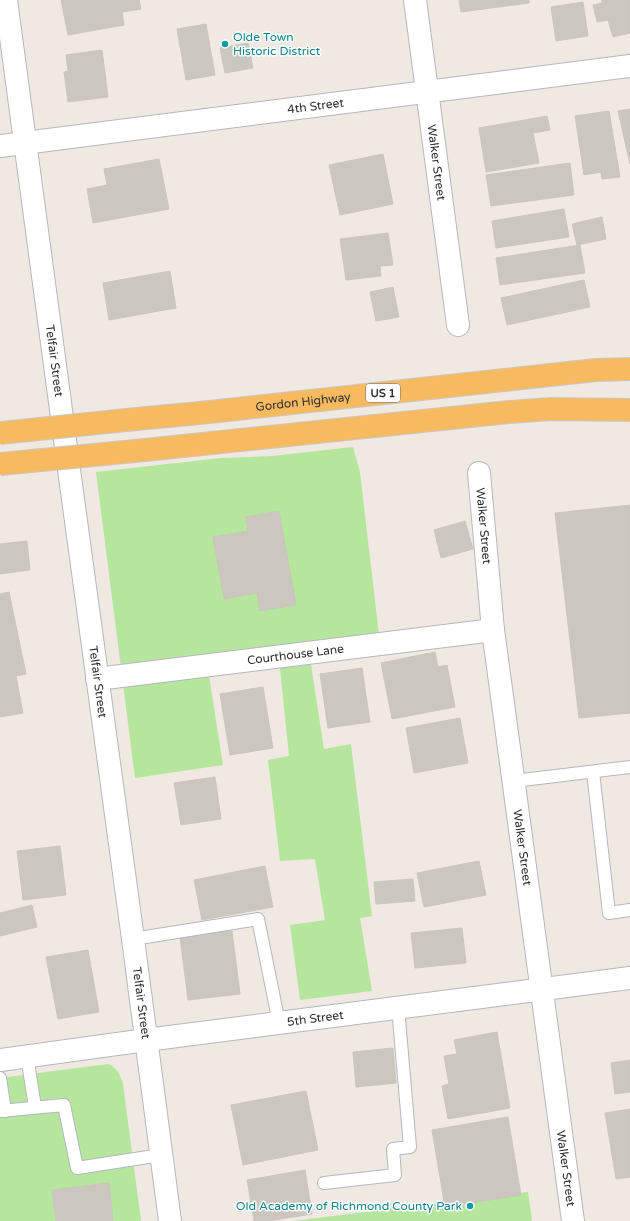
<svg xmlns="http://www.w3.org/2000/svg" width="630" height="1221" font-family="'Varela Round',sans-serif">
	<rect width="100%" height="100%" fill="#efe9e1"/>
	<g fill="#b6e59e">
		<polygon points="353,447 360,472 379,635 308,645 324,749 351,744 372,916 360,918 372,991 300,1000 290,925 325,920 315,859 280,861 268,760 289,756 278,649 206,657 223,765 135,778 96,472 221,458 272,456"/>
		<path d="M 108,1064 C 117,1068 120,1074 123,1084 L 141,1221 L 0,1221 L 0,1078 Z"/>
		<polygon points="528,1192 532,1221 293,1221"/>
	</g>
	<g fill="#cbc7bf" stroke="#cbc5ba">
		<polygon points="61,0 139,0 141,9 122,12 124,25 68,35"/>
		<polygon points="459,0 529,0 529,3 461,12"/>
		<polygon points="602,0 630,0 630,33 613,37 608,20 597,22 593,5 602,3"/>
		<polygon points="583,2 588,36 556,41 551,7"/>
		<polygon points="206,24 215,75 186,80 177,29"/>
		<polygon points="248,43 253,68 225,73 220,48"/>
		<polygon points="102,50 108,97 68,102 64,72 68,71 66,55"/>
		<polygon points="630,109 630,164 618,111"/>
		<polygon points="609,111 620,177 602,179 601,172 584,175 575,116"/>
		<polygon points="547,116 550,130 533,133 539,163 486,172 479,128"/>
		<polygon points="383,154 393,204 340,215 329,165"/>
		<polygon points="159,159 169,209 93,223 87,189 107,185 104,169"/>
		<polygon points="570,163 574,195 491,206 486,175"/>
		<polygon points="564,209 569,237 496,248 492,221"/>
		<polygon points="602,217 606,239 577,245 572,224"/>
		<polygon points="388,233 393,265 380,266 381,276 346,280 340,239"/>
		<polygon points="580,245 585,273 500,285 496,258"/>
		<polygon points="170,271 176,308 109,320 103,283"/>
		<polygon points="584,280 590,307 507,325 501,298"/>
		<polygon points="393,287 399,317 376,321 370,292"/>
		<polygon points="630,505 630,713 579,718 555,513"/>
		<polygon points="279,511 296,605 260,611 257,593 224,599 213,537 248,531 245,517"/>
		<polygon points="465,521 473,549 441,558 434,530"/>
		<polygon points="27,541 30,570 0,574 0,544"/>
		<polygon points="9,592 26,674 16,676 23,713 0,717 0,594"/>
		<polygon points="435,652 438,667 447,665 455,707 392,719 381,663"/>
		<polygon points="362,668 370,722 328,728 320,674"/>
		<polygon points="263,687 273,748 230,755 220,694"/>
		<polygon points="460,718 468,763 414,773 406,728"/>
		<polygon points="215,777 221,819 181,825 174,783"/>
		<polygon points="60,846 66,895 23,900 17,851"/>
		<polygon points="479,861 486,895 424,907 417,873"/>
		<polygon points="265,866 273,907 202,920 194,880"/>
		<polygon points="413,879 415,901 376,904 374,882"/>
		<polygon points="32,905 37,927 0,936 0,913"/>
		<polygon points="462,928 466,963 415,968 411,933"/>
		<polygon points="232,931 240,994 188,1000 180,937"/>
		<polygon points="88,950 99,1012 58,1019 46,957"/>
		<polygon points="497,1032 510,1108 448,1119 442,1086 449,1084 444,1056 457,1054 454,1040"/>
		<polygon points="393,1048 396,1083 356,1087 353,1052"/>
		<polygon points="630,1060 630,1092 615,1094 611,1063"/>
		<polygon points="306,1091 318,1150 243,1165 231,1105"/>
		<polygon points="630,1109 630,1177 616,1179 605,1113"/>
		<polygon points="508,1117 521,1195 445,1207 432,1130"/>
		<polygon points="305,1170 312,1214 268,1221 254,1221 247,1180"/>
		<polygon points="109,1183 113,1221 56,1221 52,1190"/>
	</g>
	<g fill="none" stroke-linecap="round" stroke-linejoin="round">
		<g stroke="#b4b7c1" stroke-width="14">
			<g id="service">
				<polyline points="593,772 609,913 630,910"/>
				<polyline points="514,781 630,767"/>
				<polyline points="133,939 258,919 279,1023"/>
				<polyline points="27,1056 35,1107"/>
				<polyline points="0,1078 5,1111"/>
				<polyline points="0,1111 64,1105 77,1168 161,1155"/>
				<polyline points="324,1183 395,1175 393,1149 410,1147 398,1007"/>
			</g>
		</g>
		<g stroke="#b4b7c1" stroke-width="24">
			<g id="minor">
				<path id="s1" d="M 415,0 L 458,325"/>
				<path id="s2" d="M 0,146 L 630,66"/>
				<path id="s3" d="M 479,473 L 493,630 L 573,1221"/>
				<path id="s4" d="M 97,679 L 493,630"/>
			</g>
		</g>
		<g stroke="#b4b7c1" stroke-width="24">
			<g id="tertiary">
				<path id="s5" d="M 6,0 L 70,477 L 133,939 L 170,1221"/>
			</g>
		</g>
		<g stroke="#b4b7c1" stroke-width="24">
			<g id="secondary">
				<path id="s6" d="M 0,1060 L 146,1040 L 630,978"/>
			</g>
		</g>
		<g stroke="#c9c9c9" stroke-width="24">
			<g id="trunk">
				<path id="s7" d="M 136,419 L 200,413 L 596,370 L 630,369"/>
				<polyline points="145,450 509,412 551,409 630,410"/>
			</g>
		</g>
		<use href="#service" stroke="#fff" stroke-width="12"/>
		<use href="#minor" stroke="#fff" stroke-width="22"/>
		<use href="#tertiary" stroke="#fff" stroke-width="22"/>
		<use href="#secondary" stroke="#fff" stroke-width="22"/>
		<use href="#trunk" stroke="#f8ba60" stroke-width="22"/>
		<g stroke="#c9c9c9" stroke-width="24" stroke-linecap="butt">
			<g id="trunk-bridge">
				<polyline points="0,433 136,419"/>
				<polyline points="0,464 145,450"/>
			</g>
		</g>
		<use href="#trunk-bridge" stroke="#f8ba60" stroke-width="22"/>
	</g>
	<g fill="#0f9aa8" stroke="#fff" stroke-width="1.5">
		<circle cx="225" cy="44" r="4"/>
		<circle cx="470" cy="1206" r="4"/>
	</g>
	<g text-anchor="middle" dominant-baseline="central" stroke-width="3" stroke-linejoin="round" paint-order="stroke">
		<rect fill="#fff" stroke="#6d6d6d" stroke-width="1" x="366" y="384" width="34" height="18" rx="3"/>
		<g font-size="11" font-weight="bold" fill="#2e2e2e">
			<text x="383" y="393">US 1</text>
		</g>
		<g font-size="12" fill="#0d838f" stroke="#fff" text-anchor="start">
			<text x="233" y="37">Olde Town<tspan x="233" dy="14">Historic District</tspan></text>
			<text x="462" y="1206" text-anchor="end">Old Academy of Richmond County Park</text>
		</g>
		<g font-size="12" fill="#2e2e2e" stroke="#fff">
			<text stroke="none"><textPath href="#s2" startOffset="318">4th Street</textPath></text>
			<text stroke="none"><textPath href="#s1" startOffset="164">Walker Street</textPath></text>
			<text stroke="none"><textPath href="#s5" startOffset="364">Telfair Street</textPath></text>
			<text stroke="none"><textPath href="#s7" startOffset="168">Gordon Highway</textPath></text>
			<text stroke="none"><textPath href="#s3" startOffset="53">Walker Street</textPath></text>
			<text stroke="none"><textPath href="#s4" startOffset="200">Courthouse Lane</textPath></text>
			<text stroke="none"><textPath href="#s5" startOffset="688">Telfair Street</textPath></text>
			<text stroke="none"><textPath href="#s3" startOffset="377">Walker Street</textPath></text>
			<text stroke="none"><textPath href="#s5" startOffset="1012">Telfair Street</textPath></text>
			<text stroke="none"><textPath href="#s6" startOffset="318">5th Street</textPath></text>
			<text stroke="none"><textPath href="#s3" startOffset="701">Walker Street</textPath></text>
		</g>
	</g>
</svg>
